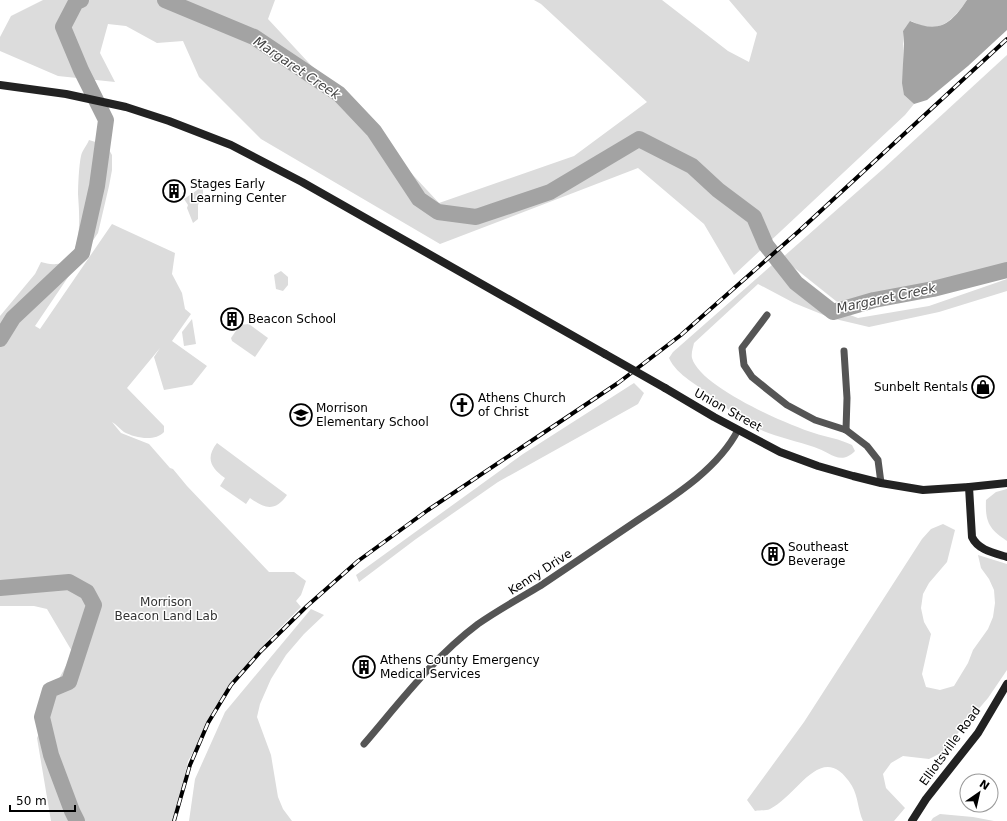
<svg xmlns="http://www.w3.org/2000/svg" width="1007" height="821" font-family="'DejaVu Sans',sans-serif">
	<rect width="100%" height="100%" fill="#fff"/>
	<g fill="#dcdcdc">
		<path d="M 43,0 L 275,0 L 268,19 L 439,203 L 574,156 L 647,102 L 541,4 L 534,0 L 662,0 L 728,51 L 749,62 L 757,33 L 729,0 L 967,0 C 957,15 942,33 922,26 C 918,25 914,22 911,21 L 903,31 L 904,95 L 914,104 L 905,115 L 734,275 L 704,224 L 638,168 L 440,244 L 261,139 L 199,77 L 183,41 L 157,43 L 126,26 L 108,24 L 100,53 L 115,82 L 58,76 L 0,51 L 0,37 L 11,16 Z"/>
		<polygon points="1007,55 1007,265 858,305 846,309 782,258 883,169"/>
		<path d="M 89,140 L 102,144 L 108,148 L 112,155 L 112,170 L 109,186 L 98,233 L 35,326 L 40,329 L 112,224 L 175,253 L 172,274 L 182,293 L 185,309 L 191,314 L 172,341 L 207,366 L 192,385 L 164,390 L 154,357 L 160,348 L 127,388 L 164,426 L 164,432 C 155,442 135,438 124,432 C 120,429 116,424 112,422 L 121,433 L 149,444 L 170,468 L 173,469 L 187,486 L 269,572 L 294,572 L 306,581 L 301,595 L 296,601 L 301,607 L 268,640 L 231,686 L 188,761 L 176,821 L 51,821 L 37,738 L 42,727 L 38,717 L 73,653 L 47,609 L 34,606 L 0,606 L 0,316 L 35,274 L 41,262 C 46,263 51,265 56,264 C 85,262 79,212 78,194 C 78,185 79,165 81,156 C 82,151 87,145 89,140 Z"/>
		<polygon points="203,186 203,194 198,205 198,219 193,223 187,208 188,205 184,199"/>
		<path d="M 773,264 L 805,286 L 826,306 L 858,318 L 929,306 L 1007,279 L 1007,291 L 939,312 L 869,327 L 831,318 L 794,303 L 758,284 L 694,343 C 693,348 691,353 692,358 C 700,387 786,424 814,433 C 826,437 840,439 852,445 L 855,451 C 840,466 830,452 814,447 C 794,440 770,436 751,425 C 738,418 726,407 714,398 C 700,386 677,376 669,358 L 673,352 Z"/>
		<polygon points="281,271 288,277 288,285 283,291 276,289 274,275"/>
		<polygon points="192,319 196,344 184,346 182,332"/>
		<polygon points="249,324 268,338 255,357 232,341 231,338 240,325"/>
		<polygon points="634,383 644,393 638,404 498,482 416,539 359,582 356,575 523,454"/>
		<path d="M 217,443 L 287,495 C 275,512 265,509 250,498 L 246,504 L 220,486 L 225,478 C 211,468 205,458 217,443 Z"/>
		<path d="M 1007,489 L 1007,541 C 989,529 985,522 986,500 L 996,492 Z"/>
		<path d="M 943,524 L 955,530 L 947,562 L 929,583 L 923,594 L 921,608 L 924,622 L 931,634 L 922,674 L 926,687 L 940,690 L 954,686 L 968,663 L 973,650 L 988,629 L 993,617 L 995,603 L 994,590 L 989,579 L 981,568 L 978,555 L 1007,564 L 1007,670 L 988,698 L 941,753 L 929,759 L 903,756 L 891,763 L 883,774 L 886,788 L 905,808 L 894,821 L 863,821 C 858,810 858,796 852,786 C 822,738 799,795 770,809 C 766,811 760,810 755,811 L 747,800 L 804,722 L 922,539 L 931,529 Z"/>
		<polygon points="311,609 324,615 304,634 286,655 271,679 260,704 257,717 271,755 278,797 283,809 292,821 189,821 195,779 225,712"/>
		<polygon points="940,814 973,817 994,821 931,821 933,818"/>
	</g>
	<path fill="#a3a3a3" d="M 967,0 L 1007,0 L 1007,30 L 968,66 L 927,100 L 914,104 L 904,95 L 902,83 L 904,44 L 903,31 L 910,21 C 939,34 951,24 967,0 Z"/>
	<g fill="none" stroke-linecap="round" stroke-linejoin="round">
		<g stroke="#a3a3a3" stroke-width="16">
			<polyline points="165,0 254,37 339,94 374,131 419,199 438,212 476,217 550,192 639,139 692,166 718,190 754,217 766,245 796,283 833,312 874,300 933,289 1007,270"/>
			<polyline points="0,339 13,318 82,253 97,186 106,120 81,70 63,27 76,2 81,0"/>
			<polyline points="0,588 69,582 87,592 94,605 69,682 50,690 42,717 51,755 72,811 77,821"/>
		</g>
		<g stroke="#555" stroke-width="7">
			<polyline points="767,315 742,348 744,365 752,377 768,390 787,405 815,420 846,430 867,446 878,460 881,483"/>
			<polyline points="844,351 847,398 846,430"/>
			<path d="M 364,744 C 400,702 434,657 478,624 C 498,610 520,598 540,586 C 573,564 605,542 638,520 C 673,497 718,469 738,430"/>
		</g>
		<g stroke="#222" stroke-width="8">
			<polyline points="0,85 66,94 126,107 169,121 231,145 302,182 605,354"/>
			<polyline points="665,388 714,417 780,452 818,466 853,476 881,483 923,490 969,487 1007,483"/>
			<path d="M 969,487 L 972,537 C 978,550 994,553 1007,557"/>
			<polyline points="912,821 926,799 978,733 1007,684"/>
		</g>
		<g stroke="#000" stroke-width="4">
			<polyline id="rail" points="174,821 190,765 208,723 231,685 261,651 307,606 358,561 428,510 618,383 681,335 799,231 1007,39"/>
		</g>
		<use href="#rail" stroke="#fff" stroke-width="2.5" stroke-dasharray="8" stroke-linecap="butt"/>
		<polyline stroke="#222" stroke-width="8" points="605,354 665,388"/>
	</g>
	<defs>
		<g id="building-ring" transform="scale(1.15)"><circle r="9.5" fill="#fff" stroke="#000" stroke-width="1.5"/><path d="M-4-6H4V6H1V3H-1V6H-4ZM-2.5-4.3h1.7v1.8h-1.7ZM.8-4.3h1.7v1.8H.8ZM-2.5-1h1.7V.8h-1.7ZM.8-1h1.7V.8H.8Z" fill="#000"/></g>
		<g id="shop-ring" transform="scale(1.15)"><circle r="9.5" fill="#fff" stroke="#000" stroke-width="1.5"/><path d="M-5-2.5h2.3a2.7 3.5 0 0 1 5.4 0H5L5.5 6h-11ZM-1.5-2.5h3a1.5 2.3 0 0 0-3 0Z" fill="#000"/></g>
		<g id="church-ring" transform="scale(1.15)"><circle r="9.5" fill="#fff" stroke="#000" stroke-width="1.5"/><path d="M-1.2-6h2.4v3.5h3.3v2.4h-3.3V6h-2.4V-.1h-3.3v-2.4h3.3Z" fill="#000"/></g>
		<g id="school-ring" transform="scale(1.15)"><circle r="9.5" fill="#fff" stroke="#000" stroke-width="1.5"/><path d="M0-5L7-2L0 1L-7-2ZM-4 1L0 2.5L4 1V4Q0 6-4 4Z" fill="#000"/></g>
	</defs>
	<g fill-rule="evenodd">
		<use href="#building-ring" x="174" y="191"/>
		<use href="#building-ring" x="232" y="319"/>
		<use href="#shop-ring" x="983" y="387"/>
		<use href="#church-ring" x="462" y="405"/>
		<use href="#school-ring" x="301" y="415"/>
		<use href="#building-ring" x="773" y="554"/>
		<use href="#building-ring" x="364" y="667"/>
	</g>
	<g text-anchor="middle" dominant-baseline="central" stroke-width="3" stroke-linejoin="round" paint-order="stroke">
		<g font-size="12" fill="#000" stroke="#fff" text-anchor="start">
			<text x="190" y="184">Stages Early<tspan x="190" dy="14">Learning Center</tspan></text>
			<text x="248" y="319">Beacon School</text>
			<text x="968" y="387" text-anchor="end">Sunbelt Rentals</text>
			<text x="478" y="398">Athens Church<tspan x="478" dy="14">of Christ</tspan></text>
			<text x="316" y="408">Morrison<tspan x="316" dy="14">Elementary School</tspan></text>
			<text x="788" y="547">Southeast<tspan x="788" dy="14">Beverage</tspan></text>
			<text x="380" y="660">Athens County Emergency<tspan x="380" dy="14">Medical Services</tspan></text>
		</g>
		<g font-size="12" fill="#000" stroke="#fff">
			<text transform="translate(728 410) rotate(29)">Union Street</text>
			<text transform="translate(540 572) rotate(-33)">Kenny Drive</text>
			<text transform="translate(950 746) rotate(-54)">Elliotsville Road</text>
		</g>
		<g font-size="12" fill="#333" stroke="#fff">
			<text x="166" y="602">Morrison<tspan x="166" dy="14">Beacon Land Lab</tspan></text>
		</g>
		<g font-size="13" font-style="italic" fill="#444" stroke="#fff">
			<text transform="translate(297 68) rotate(34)">Margaret Creek</text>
			<text transform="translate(886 298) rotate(-12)">Margaret Creek</text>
		</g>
	</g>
	<g transform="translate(979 793) rotate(34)"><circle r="19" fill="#ffffff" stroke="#999999"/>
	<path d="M0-3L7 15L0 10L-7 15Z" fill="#000000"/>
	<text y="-6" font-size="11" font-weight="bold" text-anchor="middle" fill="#000000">N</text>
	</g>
	<path d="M10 805v6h65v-6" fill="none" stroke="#000000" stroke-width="2"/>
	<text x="16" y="805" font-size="12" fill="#000000" stroke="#ffffff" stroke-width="3" paint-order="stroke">50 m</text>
</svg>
